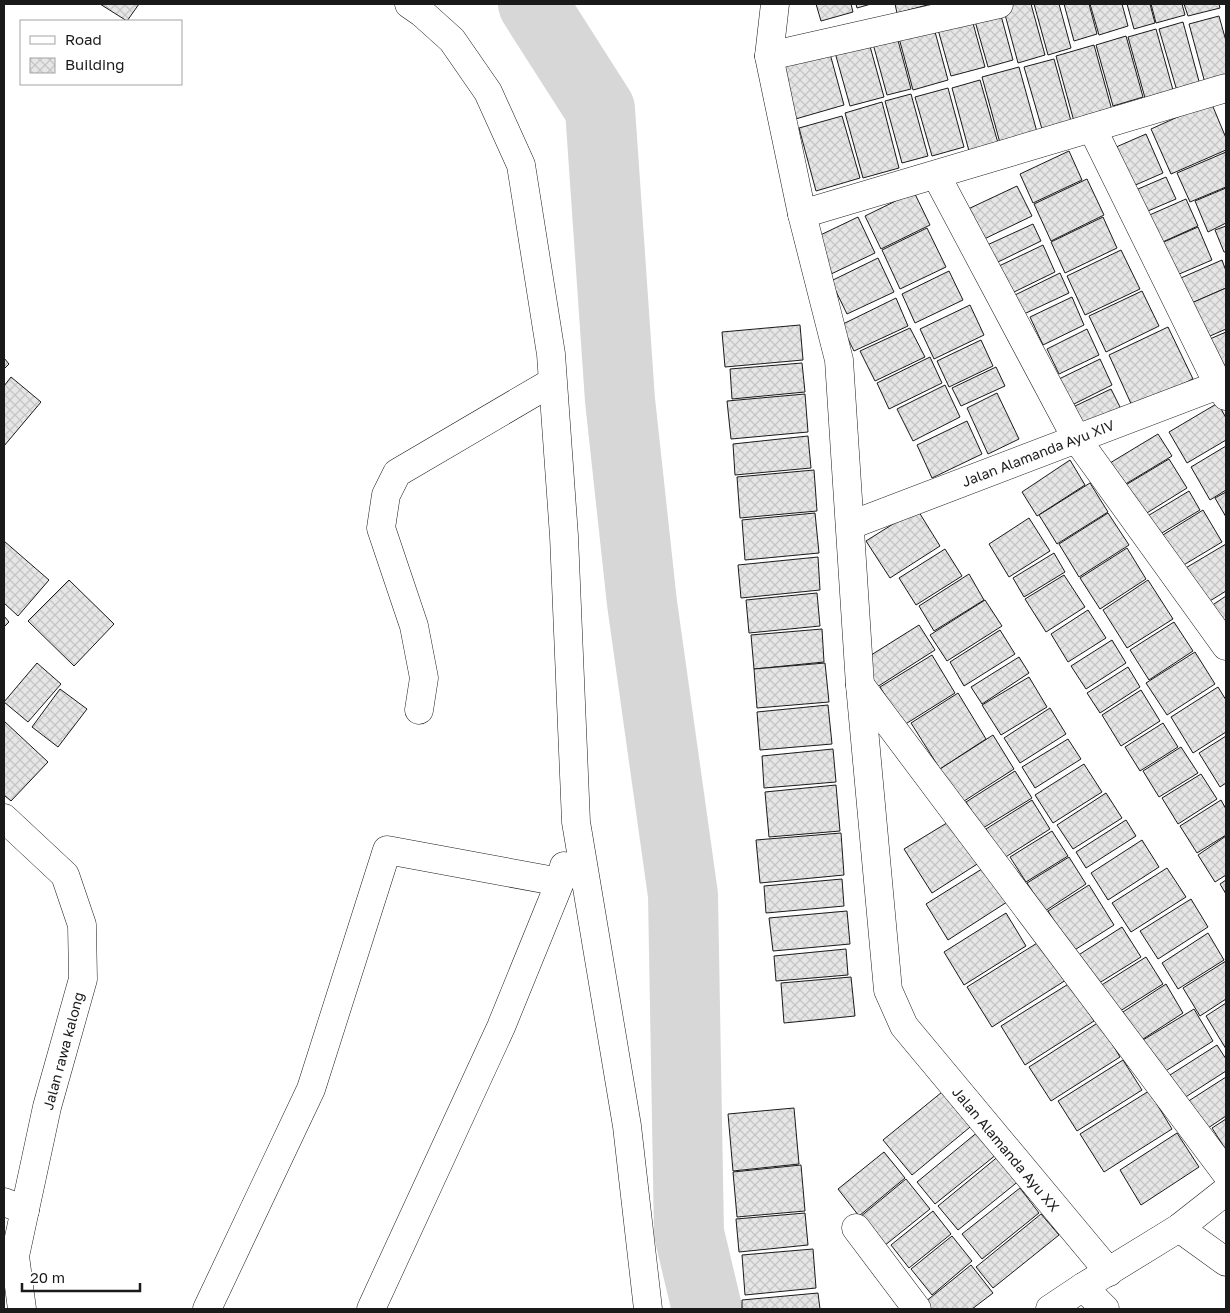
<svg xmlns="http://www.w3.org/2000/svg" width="1230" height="1313" font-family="'Golos Text',sans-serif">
	<defs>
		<pattern id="building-cross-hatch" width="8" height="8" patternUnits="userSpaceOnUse" patternTransform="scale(1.25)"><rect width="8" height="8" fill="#e6e6e6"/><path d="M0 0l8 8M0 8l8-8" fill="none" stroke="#c5c5c5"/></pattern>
	</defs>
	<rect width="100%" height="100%" fill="#fff"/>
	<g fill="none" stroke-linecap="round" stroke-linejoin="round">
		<polyline stroke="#d7d7d7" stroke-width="70" points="533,4 600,109 620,400 642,603 683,895 689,1233 707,1309"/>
	</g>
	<g fill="url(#building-cross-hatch)" stroke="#1a1a1a">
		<polygon points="100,4 139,4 127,21"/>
		<polygon points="816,4 851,4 853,12 821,21"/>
		<polygon points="856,4 871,4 857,8"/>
		<polygon points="895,4 931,4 897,13"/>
		<polygon points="1013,4 1031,4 1045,55 1018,63 1003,7"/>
		<polygon points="1034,4 1059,4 1071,48 1048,55"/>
		<polygon points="1064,4 1089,4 1097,34 1074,41"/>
		<polygon points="1090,4 1122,4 1128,26 1099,35"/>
		<polygon points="1127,4 1150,4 1155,23 1134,29"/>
		<polygon points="1151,4 1182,4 1185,15 1156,23"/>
		<polygon points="1184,4 1219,4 1220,8 1188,16"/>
		<polygon points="999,8 1013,60 988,67 973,14"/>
		<polygon points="971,16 985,67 951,76 937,26"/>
		<polygon points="1219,16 1226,41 1226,78 1205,83 1189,24"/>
		<polygon points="1183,22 1200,85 1177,91 1159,29"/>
		<polygon points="934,28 948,80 913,90 899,38"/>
		<polygon points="1156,29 1173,90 1145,98 1128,37"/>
		<polygon points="896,33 911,89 887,95 872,40"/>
		<polygon points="1126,36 1143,97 1113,106 1096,45"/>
		<polygon points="868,39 884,97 850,106 834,49"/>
		<polygon points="1094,45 1113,114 1075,125 1056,56"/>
		<polygon points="829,50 844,105 792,120 777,65"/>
		<polygon points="1054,59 1071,121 1042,129 1024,67"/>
		<polygon points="1019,67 1037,132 1000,143 982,77"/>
		<polygon points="980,80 998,143 969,151 952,88"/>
		<polygon points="948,88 964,147 932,156 915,97"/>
		<polygon points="911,94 928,156 902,163 885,101"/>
		<polygon points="882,102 899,168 863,178 845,113"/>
		<polygon points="1211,102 1226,138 1226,150 1171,174 1151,129"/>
		<polygon points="842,116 860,178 816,191 799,128"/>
		<polygon points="1146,134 1163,173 1124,190 1107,151"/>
		<polygon points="1069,151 1082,180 1033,203 1020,174"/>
		<polygon points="1226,152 1226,187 1190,202 1177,173"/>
		<polygon points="1166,177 1176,199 1141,214 1131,192"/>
		<polygon points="1087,179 1104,215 1051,241 1034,204"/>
		<polygon points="1017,186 1032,216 980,241 966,210"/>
		<polygon points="1226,188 1226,223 1208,232 1195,201"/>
		<polygon points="914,192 930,225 881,249 865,216"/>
		<polygon points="1186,199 1198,226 1156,245 1145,217"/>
		<polygon points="858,217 875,253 827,276 810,240"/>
		<polygon points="1103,217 1117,248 1065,273 1051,242"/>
		<polygon points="1033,224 1041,241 994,264 985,246"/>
		<polygon points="1226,226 1226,252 1224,252 1215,230"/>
		<polygon points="1198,227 1212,260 1170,278 1157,245"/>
		<polygon points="927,228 946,267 900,289 882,250"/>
		<polygon points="1043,245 1055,272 1012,293 999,266"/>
		<polygon points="1121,250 1140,289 1085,315 1067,276"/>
		<polygon points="878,258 894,292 847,314 831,281"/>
		<polygon points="1222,260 1226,271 1226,288 1185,306 1174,281"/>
		<polygon points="949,271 963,300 915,323 902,294"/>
		<polygon points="1060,273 1069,293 1024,314 1015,295"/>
		<polygon points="1226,288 1226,329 1201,340 1187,305"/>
		<polygon points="1142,291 1159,326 1106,352 1089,316"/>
		<polygon points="1072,297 1084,325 1043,345 1030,317"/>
		<polygon points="896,298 908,326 854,351 841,325"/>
		<polygon points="970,305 984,335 934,359 920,329"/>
		<polygon points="800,325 803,360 725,367 722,332"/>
		<polygon points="1168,327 1193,379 1133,408 1109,355"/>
		<polygon points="910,328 925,357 875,381 860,351"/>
		<polygon points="1087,329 1099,355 1059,374 1047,349"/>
		<polygon points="1226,332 1226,372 1203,342"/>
		<polygon points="981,340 993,366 949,387 937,361"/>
		<polygon points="930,357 942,383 889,409 877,383"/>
		<polygon points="4,358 9,364 4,369"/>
		<polygon points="1100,359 1112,385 1072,405 1059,379"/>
		<polygon points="802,363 805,392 732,399 730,369"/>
		<polygon points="996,367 1005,386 961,406 952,388"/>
		<polygon points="11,377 41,402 4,446 4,386"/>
		<polygon points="945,385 960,417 913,441 897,409"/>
		<polygon points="1111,389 1122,411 1084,430 1073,407"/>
		<polygon points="997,393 1019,439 988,454 967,408"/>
		<polygon points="805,394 808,432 731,439 727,401"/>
		<polygon points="1218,403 1226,418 1226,440 1187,463 1169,432"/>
		<polygon points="967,421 982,454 932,478 917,445"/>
		<polygon points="1158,434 1172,456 1124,485 1110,463"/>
		<polygon points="808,436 811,468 735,475 733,444"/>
		<polygon points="1226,446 1226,490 1210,500 1191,467"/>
		<polygon points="1169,459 1187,488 1142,516 1124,486"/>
		<polygon points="1070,460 1085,485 1037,516 1022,492"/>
		<polygon points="814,470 817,511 740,518 737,477"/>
		<polygon points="1090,483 1108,512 1057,544 1039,515"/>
		<polygon points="1189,491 1200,510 1157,536 1146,517"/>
		<polygon points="1226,492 1226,517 1215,498"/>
		<polygon points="917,509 940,546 890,578 866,541"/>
		<polygon points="1203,510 1222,542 1177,569 1158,538"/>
		<polygon points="815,513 819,553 745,560 742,520"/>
		<polygon points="1108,513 1129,545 1079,577 1059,544"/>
		<polygon points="1029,518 1050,551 1009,577 989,544"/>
		<polygon points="4,541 49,580 18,616 4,603"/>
		<polygon points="1226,544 1226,591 1205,604 1184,569"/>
		<polygon points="1127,548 1146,579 1100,609 1080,578"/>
		<polygon points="945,549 962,576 916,605 899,578"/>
		<polygon points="1054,553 1065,572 1024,597 1013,578"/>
		<polygon points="818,557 820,590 741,598 738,565"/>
		<polygon points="969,574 984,600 934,631 919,606"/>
		<polygon points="1064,575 1085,607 1046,632 1025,599"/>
		<polygon points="69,580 114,624 74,666 28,621"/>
		<polygon points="1148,580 1173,619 1127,648 1103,610"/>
		<polygon points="817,593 820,626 749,633 746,600"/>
		<polygon points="1226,596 1226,640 1208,608"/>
		<polygon points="985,600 1002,626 947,661 930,635"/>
		<polygon points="1088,610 1106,638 1068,662 1051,634"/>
		<polygon points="4,616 9,622 4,627"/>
		<polygon points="1174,622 1193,651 1149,680 1130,650"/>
		<polygon points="919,625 935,650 877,687 860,662"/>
		<polygon points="822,629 824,662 754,669 751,635"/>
		<polygon points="1000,630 1015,654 964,686 950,662"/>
		<polygon points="1112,640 1126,663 1086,689 1071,666"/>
		<polygon points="1195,652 1215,684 1167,715 1146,683"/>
		<polygon points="932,655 955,693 904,725 880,687"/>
		<polygon points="1019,657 1029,673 982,704 971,687"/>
		<polygon points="37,663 61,684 28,722 4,702"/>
		<polygon points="825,663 829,702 757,708 754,669"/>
		<polygon points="1128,667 1140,687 1100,713 1087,693"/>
		<polygon points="1029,677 1047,707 1001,735 982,705"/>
		<polygon points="1218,687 1226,700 1226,732 1193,753 1171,717"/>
		<polygon points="60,689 87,709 58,747 32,727"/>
		<polygon points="1141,690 1160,721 1121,746 1102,715"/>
		<polygon points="958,693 986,739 940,769 911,723"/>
		<polygon points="828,705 832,744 760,750 757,712"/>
		<polygon points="1050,708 1066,734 1020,763 1004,738"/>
		<polygon points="4,721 48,762 11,801 4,795"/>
		<polygon points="1163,723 1178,747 1140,771 1125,747"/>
		<polygon points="993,735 1014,769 961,803 940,769"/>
		<polygon points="1226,736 1226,783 1220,787 1199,753"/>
		<polygon points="1068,739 1081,759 1035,788 1022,767"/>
		<polygon points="1181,747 1198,773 1159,797 1143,771"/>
		<polygon points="833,749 836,782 764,788 762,756"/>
		<polygon points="1084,764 1102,792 1053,823 1035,795"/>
		<polygon points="1015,771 1032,798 983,828 966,802"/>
		<polygon points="1201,774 1217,799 1178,824 1162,798"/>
		<polygon points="836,785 840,831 769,837 765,792"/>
		<polygon points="1106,793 1122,818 1073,849 1057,825"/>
		<polygon points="1032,800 1050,829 1004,858 986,829"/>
		<polygon points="1221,800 1226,809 1226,835 1197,853 1180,826"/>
		<polygon points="955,818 982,861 932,893 904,849"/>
		<polygon points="1126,820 1136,836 1086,868 1076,852"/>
		<polygon points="1052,831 1068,856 1026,882 1010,857"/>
		<polygon points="841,833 844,875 760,883 756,840"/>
		<polygon points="1226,836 1226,875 1215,882 1198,855"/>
		<polygon points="1142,840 1159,867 1108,900 1091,873"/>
		<polygon points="1069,857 1086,884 1045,911 1027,883"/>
		<polygon points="985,867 1007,902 948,940 926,904"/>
		<polygon points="1167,868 1186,897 1131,932 1112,903"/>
		<polygon points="842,879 844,906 766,913 764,886"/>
		<polygon points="1226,880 1226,894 1220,884"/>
		<polygon points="1089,885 1114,925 1073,951 1048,911"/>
		<polygon points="1191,899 1208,927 1158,959 1140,931"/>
		<polygon points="847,911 850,944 773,951 769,918"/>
		<polygon points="1006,913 1026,946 964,985 944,952"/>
		<polygon points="1122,927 1141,957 1096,985 1077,956"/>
		<polygon points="1208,933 1224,960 1178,989 1162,963"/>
		<polygon points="1042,940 1066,980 992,1027 967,987"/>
		<polygon points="846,949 848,975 776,981 774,956"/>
		<polygon points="1146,957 1163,984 1117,1013 1100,986"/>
		<polygon points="1226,961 1226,999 1200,1016 1183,988"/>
		<polygon points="851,977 855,1016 784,1023 781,983"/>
		<polygon points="1070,983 1094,1021 1025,1065 1001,1026"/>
		<polygon points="1166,984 1183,1013 1140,1041 1123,1012"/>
		<polygon points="1226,1003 1226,1049 1206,1016"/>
		<polygon points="1194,1009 1213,1041 1164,1072 1143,1040"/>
		<polygon points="1099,1022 1120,1057 1051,1101 1029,1067"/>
		<polygon points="1217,1045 1226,1059 1226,1071 1184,1098 1170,1075"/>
		<polygon points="1123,1060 1142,1090 1077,1131 1058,1101"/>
		<polygon points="1226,1077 1226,1116 1205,1130 1187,1102"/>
		<polygon points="947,1088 975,1123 912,1175 883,1140"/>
		<polygon points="1149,1091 1172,1129 1104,1172 1080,1134"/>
		<polygon points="794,1108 799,1164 733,1171 728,1114"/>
		<polygon points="1226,1119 1226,1150 1212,1128"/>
		<polygon points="979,1131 997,1154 935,1204 917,1182"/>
		<polygon points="1177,1133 1199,1167 1141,1205 1120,1170"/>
		<polygon points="884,1152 905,1178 859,1216 838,1189"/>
		<polygon points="1000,1155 1020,1180 958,1230 938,1206"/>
		<polygon points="801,1165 805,1211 737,1217 733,1172"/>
		<polygon points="906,1179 930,1209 884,1246 860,1217"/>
		<polygon points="1020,1188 1039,1213 982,1259 962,1234"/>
		<polygon points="933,1211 951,1234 909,1268 891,1245"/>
		<polygon points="805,1213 808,1245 739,1252 736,1219"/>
		<polygon points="1041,1214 1059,1235 993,1288 976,1267"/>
		<polygon points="952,1236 972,1261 932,1295 911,1269"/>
		<polygon points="813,1249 816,1288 745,1295 742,1255"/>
		<polygon points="971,1265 993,1293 972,1309 931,1309 925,1302"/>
		<polygon points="818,1293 820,1309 742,1309 742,1300"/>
	</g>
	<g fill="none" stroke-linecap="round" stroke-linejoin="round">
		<g stroke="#1a1a1a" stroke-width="29">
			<g id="street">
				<polyline points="409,4 422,13 452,40 488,92 521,165 551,354 564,536 576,822 627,1126 648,1309"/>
				<polyline points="775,4 769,56 802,214 839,360 860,685 888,990 904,1026 1109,1272"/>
				<polyline points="769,56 999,4"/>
				<polyline points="1092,128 1218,384 1226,396"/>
				<polyline points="936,175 1076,438 1226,646"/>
				<polyline points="802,214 1226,88"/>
				<polyline points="851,525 1226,382"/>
				<polyline points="860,685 1226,1173"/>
				<polyline points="419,710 424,678 414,626 381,528 386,495 397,473 552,382"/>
				<polyline points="4,1202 25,1210"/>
				<polyline points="856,1228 917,1309"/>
				<polyline points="1179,1228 1226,1262"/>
				<polyline points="1083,1287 1105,1309"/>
				<polyline points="207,1309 311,1089 387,850 560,882"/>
				<polyline points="371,1309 501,1027 560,882 564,866"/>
				<polyline points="1050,1309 1083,1287 1179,1228 1226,1191"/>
			</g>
		</g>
		<g stroke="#1a1a1a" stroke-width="29">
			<polyline id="secondary" points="4,818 65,875 82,925 83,979 47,1107 15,1256 22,1309"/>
		</g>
		<use href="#street" stroke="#fff" stroke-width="28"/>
		<use href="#secondary" stroke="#fff" stroke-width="28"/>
	</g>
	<g text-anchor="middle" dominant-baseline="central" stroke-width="4" stroke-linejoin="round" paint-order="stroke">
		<g font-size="14" fill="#1a1a1a" stroke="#fff">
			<text transform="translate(1038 453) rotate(-21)">Jalan Alamanda Ayu XIV</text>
			<text transform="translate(63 1051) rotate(-75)">Jalan rawa kalong</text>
			<text transform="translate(1006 1149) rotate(50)">Jalan Alamanda Ayu XX</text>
		</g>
	</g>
	<rect width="1230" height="1313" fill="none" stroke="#1a1a1a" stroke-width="10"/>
	<rect x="20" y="20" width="162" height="65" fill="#ffffff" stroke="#a3a3a3"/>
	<rect x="30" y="36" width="25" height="8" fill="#ffffff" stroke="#a3a3a3"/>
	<text x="65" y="45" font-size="15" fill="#1a1a1a">Road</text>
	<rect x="30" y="58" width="25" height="15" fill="url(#building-cross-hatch)" stroke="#a3a3a3"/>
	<text x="65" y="70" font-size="15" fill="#1a1a1a">Building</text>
	<path d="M22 1283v8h118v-8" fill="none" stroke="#1a1a1a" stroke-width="2.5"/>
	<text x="30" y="1283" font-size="15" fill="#1a1a1a" stroke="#ffffff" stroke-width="4" paint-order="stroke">20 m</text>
</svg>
